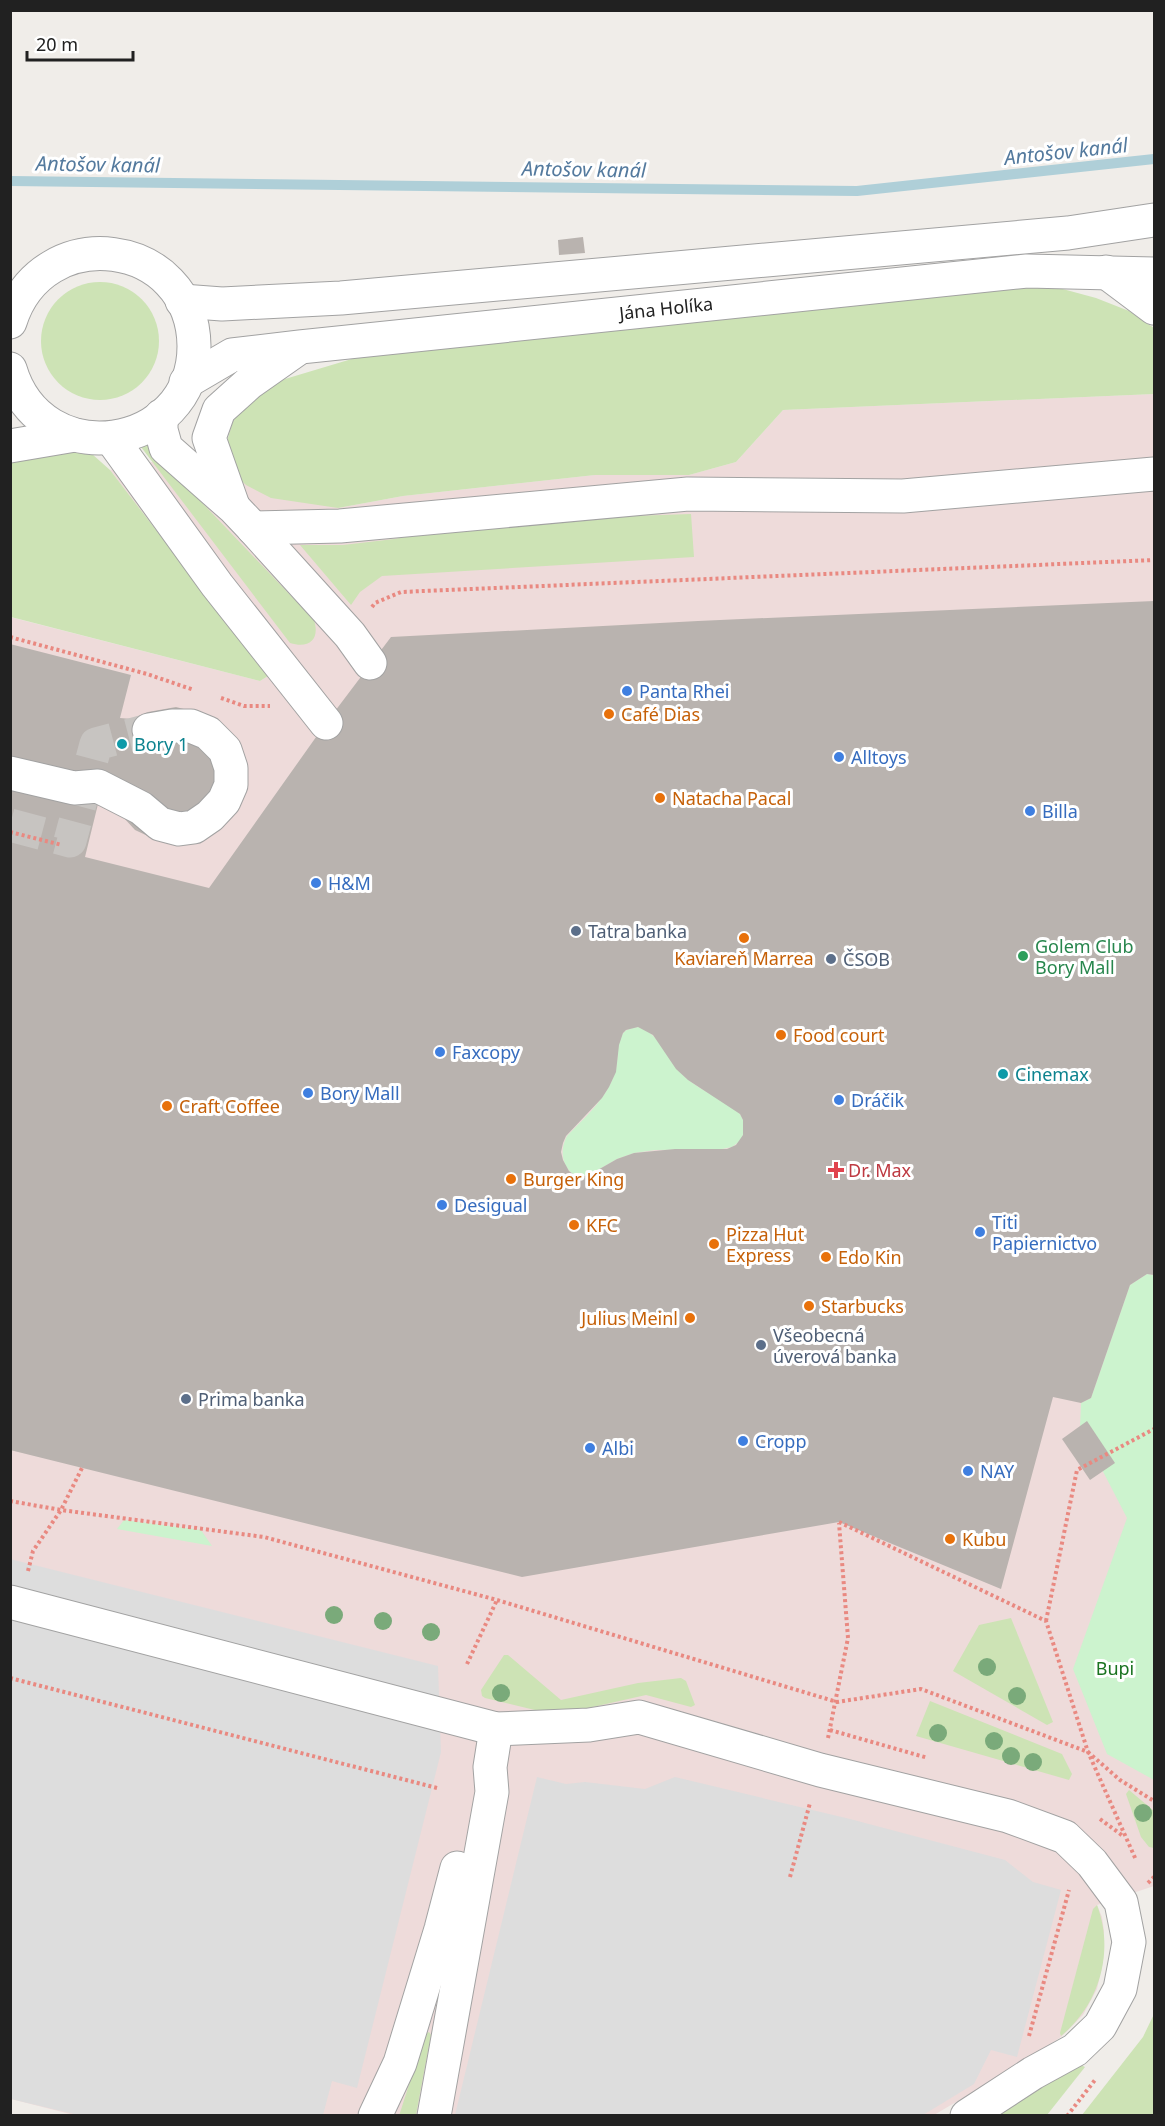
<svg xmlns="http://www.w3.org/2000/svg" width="1165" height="2126" font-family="'Noto Sans',sans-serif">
	<rect width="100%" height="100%" fill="#f0ede9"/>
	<polygon fill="#eedbda" points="1154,394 1154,1886 1097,1905 1102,1917 1104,1931 1103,1962 1097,1989 1083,2015 1061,2037 1019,2065 934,2115 78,2116 11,2099 10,617 260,681 268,676 110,470 225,448 338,508 403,496 595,475 689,475 736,462 783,410"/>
	<g fill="#cde3b5">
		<circle cx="100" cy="341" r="59"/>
		<polygon points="1009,288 1059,288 1096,298 1129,311 1154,328 1154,394 783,410 736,462 689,475 595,475 403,496 338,508 271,498 246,485 229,469 225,448 233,421 251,398 285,379 355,358 550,331"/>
		<path d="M 155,435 L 168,467 L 314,620 C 320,639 310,649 290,643 L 138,443 Z"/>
		<polygon points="71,446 92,454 110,470 268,676 260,681 11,617 10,454"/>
		<polygon points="691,514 694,557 382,576 360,592 351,605 300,545 343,545 394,539 445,529 542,519"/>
		<polygon points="1011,1618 1053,1722 1047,1725 953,1671 979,1625"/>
		<polygon points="504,1655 508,1655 561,1700 638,1683 681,1678 686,1681 695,1705 691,1707 646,1695 566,1713 543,1712 485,1698 482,1696 481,1690"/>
		<polygon points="930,1701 1062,1754 1072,1774 1069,1780 916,1736"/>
		<polygon points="1129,1790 1154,1811 1154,1848 1149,1847 1141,1837 1126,1794"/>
		<path d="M 1097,1905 C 1115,1952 1099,2005 1061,2036 L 1060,2033 L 1093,1909 Z"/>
		<polygon points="1154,2014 1154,2115 1082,2115 1143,2037"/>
		<polygon points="429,2032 431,2035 416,2115 399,2116 425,2034"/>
		<polygon points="1079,2064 1085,2067 1047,2115 997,2116"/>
	</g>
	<g fill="#ccf3ce">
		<path d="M 638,1027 C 660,1033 665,1057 679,1071 C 697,1091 723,1097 740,1114 L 743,1120 L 743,1135 L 740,1141 L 732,1147 L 722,1149 L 655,1150 L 634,1153 L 617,1159 L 589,1175 L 577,1177 C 562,1168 559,1151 567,1136 C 585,1117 607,1099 615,1072 C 619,1060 616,1046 622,1035 C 625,1029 632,1028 638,1027 Z"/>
		<polygon points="1147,1274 1154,1275 1154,1780 1107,1754 1073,1669 1127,1518 1080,1427 1081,1403 1091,1398 1130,1285"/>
		<polygon points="124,1520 201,1530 212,1546 117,1529"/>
	</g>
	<g fill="#ddd">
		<polygon points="10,1559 438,1666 441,1752 357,2088 332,2081 323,2115 78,2115 11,2099"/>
		<polygon points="537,1777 566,1784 585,1782 645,1789 675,1777 850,1819 1005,1860 1033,1882 1061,1890 1017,2057 991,2050 974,2084 923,2115 455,2115"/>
	</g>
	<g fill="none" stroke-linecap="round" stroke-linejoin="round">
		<polyline stroke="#afcfd8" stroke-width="10" points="10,181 857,191 1154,159"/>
	</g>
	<g fill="#b9b3af" fill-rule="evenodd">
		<polygon points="583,237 585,253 559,255 558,240"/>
		<path d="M 1154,601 L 1154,1275 L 1147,1274 L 1130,1285 L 1091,1398 L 1081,1403 L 1053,1397 L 1001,1589 L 839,1522 L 522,1577 L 10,1450 L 10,644 L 131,675 L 120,718 L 132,719 L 148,712 L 176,707 L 199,713 L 243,777 L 167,843 L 150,837 L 135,830 L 112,805 L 99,800 L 85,857 L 209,888 L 326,723 L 391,637 L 698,621 ZM 638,1027 L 653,1035 L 676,1069 L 688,1080 L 740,1114 L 743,1120 L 743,1135 L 736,1145 L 727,1149 L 675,1149 L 634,1153 L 617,1159 L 589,1175 L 577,1177 L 569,1171 L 563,1160 L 561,1152 L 563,1143 L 566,1136 L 602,1098 L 609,1087 L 616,1072 L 619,1045 L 623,1033 L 626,1030 Z"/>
		<polygon points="1087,1421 1115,1463 1090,1480 1062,1439"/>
	</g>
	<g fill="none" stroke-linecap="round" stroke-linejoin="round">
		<polyline stroke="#c7c4c1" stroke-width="33" stroke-dasharray="33 16" stroke-linecap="butt" points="10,825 70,841 96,744 149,730"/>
		<g stroke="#a2a2a2" stroke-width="35">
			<g id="minor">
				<polyline points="1106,272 1154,308"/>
				<polyline points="182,301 222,304 341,298 1068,233 1154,220"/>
				<path d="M 10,322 C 42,218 193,238 194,346 C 194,452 41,475 10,369"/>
				<polyline points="186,382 232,355 300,347 1027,271 1154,274"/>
				<polyline points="161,416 161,430 166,448 234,508 253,528 350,635 370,663"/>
				<polyline points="111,438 217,585 326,723"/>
				<polyline points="10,446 75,435"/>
				<polyline points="233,506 209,438 219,410 249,383 296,350"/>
				<polyline points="253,528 340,526 688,494 903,496 1154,474"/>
				<polyline points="10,773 74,788 98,786 141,808 160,824 179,829 194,827 210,816 224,801 231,785 231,768 225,750 208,733 191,726 172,726 149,730"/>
				<polyline points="10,1602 496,1729 589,1725 639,1717 820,1770 1008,1816 1065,1837 1092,1863 1121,1902 1129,1942 1120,1989 1100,2026 1075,2050 1033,2073 967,2116"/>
				<polyline points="375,2116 400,2063 441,1929 457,1868"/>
				<polyline points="434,2116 492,1792 490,1767 496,1729"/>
			</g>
		</g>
		<g stroke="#e98981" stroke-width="4" stroke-dasharray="3 3" stroke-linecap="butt">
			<polyline points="372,607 375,603 401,592 1154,560"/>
			<polyline points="10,637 147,674 194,690"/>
			<polyline points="221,698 244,706 270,706"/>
			<polyline points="10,832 62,845"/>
			<polyline points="10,1501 61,1510 264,1537 497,1600 837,1702 921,1689 1088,1752 1120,1780 1154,1801"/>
			<polyline points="839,1522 1046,1621 1088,1752 1136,1860"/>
			<polyline points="28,1571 33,1551 61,1510 82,1468"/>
			<polyline points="1046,1621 1077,1470 1154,1429"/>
			<polyline points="467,1664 497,1600"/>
			<polyline points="10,1678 437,1788"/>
			<polyline points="830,1730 928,1758"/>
			<polyline points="828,1738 848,1638 839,1523"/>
			<polyline points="1100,1819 1123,1836"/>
			<polyline points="790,1877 810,1803"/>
			<polyline points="1148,1883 1154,1877"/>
			<polyline points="1029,2036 1069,1890"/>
			<polyline points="1067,2116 1095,2080"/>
		</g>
		<use href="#minor" stroke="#fff" stroke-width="33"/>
	</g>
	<g fill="#7aaa7a">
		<circle cx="334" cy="1615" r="9"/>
		<circle cx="383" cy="1621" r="9"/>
		<circle cx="431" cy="1632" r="9"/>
		<circle cx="987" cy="1667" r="9"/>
		<circle cx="501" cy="1693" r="9"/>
		<circle cx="1017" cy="1696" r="9"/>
		<circle cx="938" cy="1733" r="9"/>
		<circle cx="994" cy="1741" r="9"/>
		<circle cx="1011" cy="1756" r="9"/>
		<circle cx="1033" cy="1762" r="9"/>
		<circle cx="1143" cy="1813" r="9"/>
	</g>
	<g fill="#3f7fe0" stroke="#fff" stroke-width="2">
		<circle cx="627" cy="691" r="6"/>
		<circle cx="839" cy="757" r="6"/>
		<circle cx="1030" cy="811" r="6"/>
		<circle cx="316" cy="883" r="6"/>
		<circle cx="440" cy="1052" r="6"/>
		<circle cx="308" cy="1093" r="6"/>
		<circle cx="839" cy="1100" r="6"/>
		<circle cx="442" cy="1205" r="6"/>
		<circle cx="980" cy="1232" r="6"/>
		<circle cx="743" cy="1441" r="6"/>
		<circle cx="590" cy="1448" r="6"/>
		<circle cx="968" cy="1471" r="6"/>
	</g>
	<g fill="#e8710a" stroke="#fff" stroke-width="2">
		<circle cx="609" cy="714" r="6"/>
		<circle cx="660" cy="798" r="6"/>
		<circle cx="744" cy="938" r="6"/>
		<circle cx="781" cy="1035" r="6"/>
		<circle cx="167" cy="1106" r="6"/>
		<circle cx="511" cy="1179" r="6"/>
		<circle cx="574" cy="1225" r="6"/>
		<circle cx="714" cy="1244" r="6"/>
		<circle cx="826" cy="1257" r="6"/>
		<circle cx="809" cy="1306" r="6"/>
		<circle cx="690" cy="1318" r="6"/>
		<circle cx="950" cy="1539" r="6"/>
	</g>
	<g fill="#0f9aa8" stroke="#fff" stroke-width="2">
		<circle cx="122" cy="744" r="6"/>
		<circle cx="1003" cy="1074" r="6"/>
	</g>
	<g fill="#5c6f8a" stroke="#fff" stroke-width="2">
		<circle cx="576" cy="931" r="6"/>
		<circle cx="831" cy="959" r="6"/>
		<circle cx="761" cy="1345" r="6"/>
		<circle cx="186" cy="1399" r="6"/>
	</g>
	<circle fill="#2e9e5b" stroke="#fff" stroke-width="2" cx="1023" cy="956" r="6"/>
	<path fill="#e0444e" stroke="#fff" stroke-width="2" d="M833 1161h6v6h6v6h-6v6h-6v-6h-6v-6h6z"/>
	<g text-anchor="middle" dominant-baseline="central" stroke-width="6" stroke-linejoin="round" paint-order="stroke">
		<g font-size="18" fill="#212121" stroke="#fff">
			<text transform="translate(666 308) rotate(-6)">Jána Holíka</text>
		</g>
		<g font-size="18" fill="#366cbe" stroke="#fff" text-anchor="start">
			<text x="639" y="691">Panta Rhei</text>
			<text x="851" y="757">Alltoys</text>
			<text x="1042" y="811">Billa</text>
			<text x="328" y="883">H&amp;M</text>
			<text x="452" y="1052">Faxcopy</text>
			<text x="320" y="1093">Bory Mall</text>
			<text x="851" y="1100">Dráčik</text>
			<text x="454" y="1205">Desigual</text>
			<text x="992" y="1222">Titi<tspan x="992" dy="21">Papiernictvo</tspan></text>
			<text x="755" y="1441">Cropp</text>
			<text x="602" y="1448">Albi</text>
			<text x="980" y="1471">NAY</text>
		</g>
		<g font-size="18" fill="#c56008" stroke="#fff" text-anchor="start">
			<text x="621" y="714">Café Dias</text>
			<text x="672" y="798">Natacha Pacal</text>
			<text x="744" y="958" text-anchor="middle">Kaviareň Marrea</text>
			<text x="793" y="1035">Food court</text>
			<text x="179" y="1106">Craft Coffee</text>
			<text x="523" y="1179">Burger King</text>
			<text x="586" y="1225">KFC</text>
			<text x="726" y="1234">Pizza Hut<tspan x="726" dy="21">Express</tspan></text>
			<text x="838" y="1257">Edo Kin</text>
			<text x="821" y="1306">Starbucks</text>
			<text x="678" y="1318" text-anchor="end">Julius Meinl</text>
			<text x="962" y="1539">Kubu</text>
		</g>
		<g font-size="18" fill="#0d838f" stroke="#fff" text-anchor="start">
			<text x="134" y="744">Bory 1</text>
			<text x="1015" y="1074">Cinemax</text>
		</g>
		<g font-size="18" fill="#4e5e75" stroke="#fff" text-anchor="start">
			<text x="588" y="931">Tatra banka</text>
			<text x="843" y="959">ČSOB</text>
			<text x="773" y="1335">Všeobecná<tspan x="773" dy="21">úverová banka</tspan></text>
			<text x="198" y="1399">Prima banka</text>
		</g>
		<g font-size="18" fill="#27864d" stroke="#fff" text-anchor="start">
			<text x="1035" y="946">Golem Club<tspan x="1035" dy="21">Bory Mall</tspan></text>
		</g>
		<g font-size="18" fill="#be3a42" stroke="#fff" text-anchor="start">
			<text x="848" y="1170">Dr. Max</text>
		</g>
		<g font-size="18" fill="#1a7320" stroke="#fff">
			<text x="1115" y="1668">Bupi</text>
		</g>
		<g font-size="20" font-style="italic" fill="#547a9e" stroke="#fff">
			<text transform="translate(1066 151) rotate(-6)">Antošov kanál</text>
			<text transform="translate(98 164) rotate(1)">Antošov kanál</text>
			<text transform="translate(584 169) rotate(1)">Antošov kanál</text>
		</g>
	</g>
	<rect width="1165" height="2126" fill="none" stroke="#212121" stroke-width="24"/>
	<path d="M27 51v9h106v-9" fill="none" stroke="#212121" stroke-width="3"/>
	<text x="36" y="51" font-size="18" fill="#212121" stroke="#ffffff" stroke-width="4.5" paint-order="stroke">20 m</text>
</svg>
